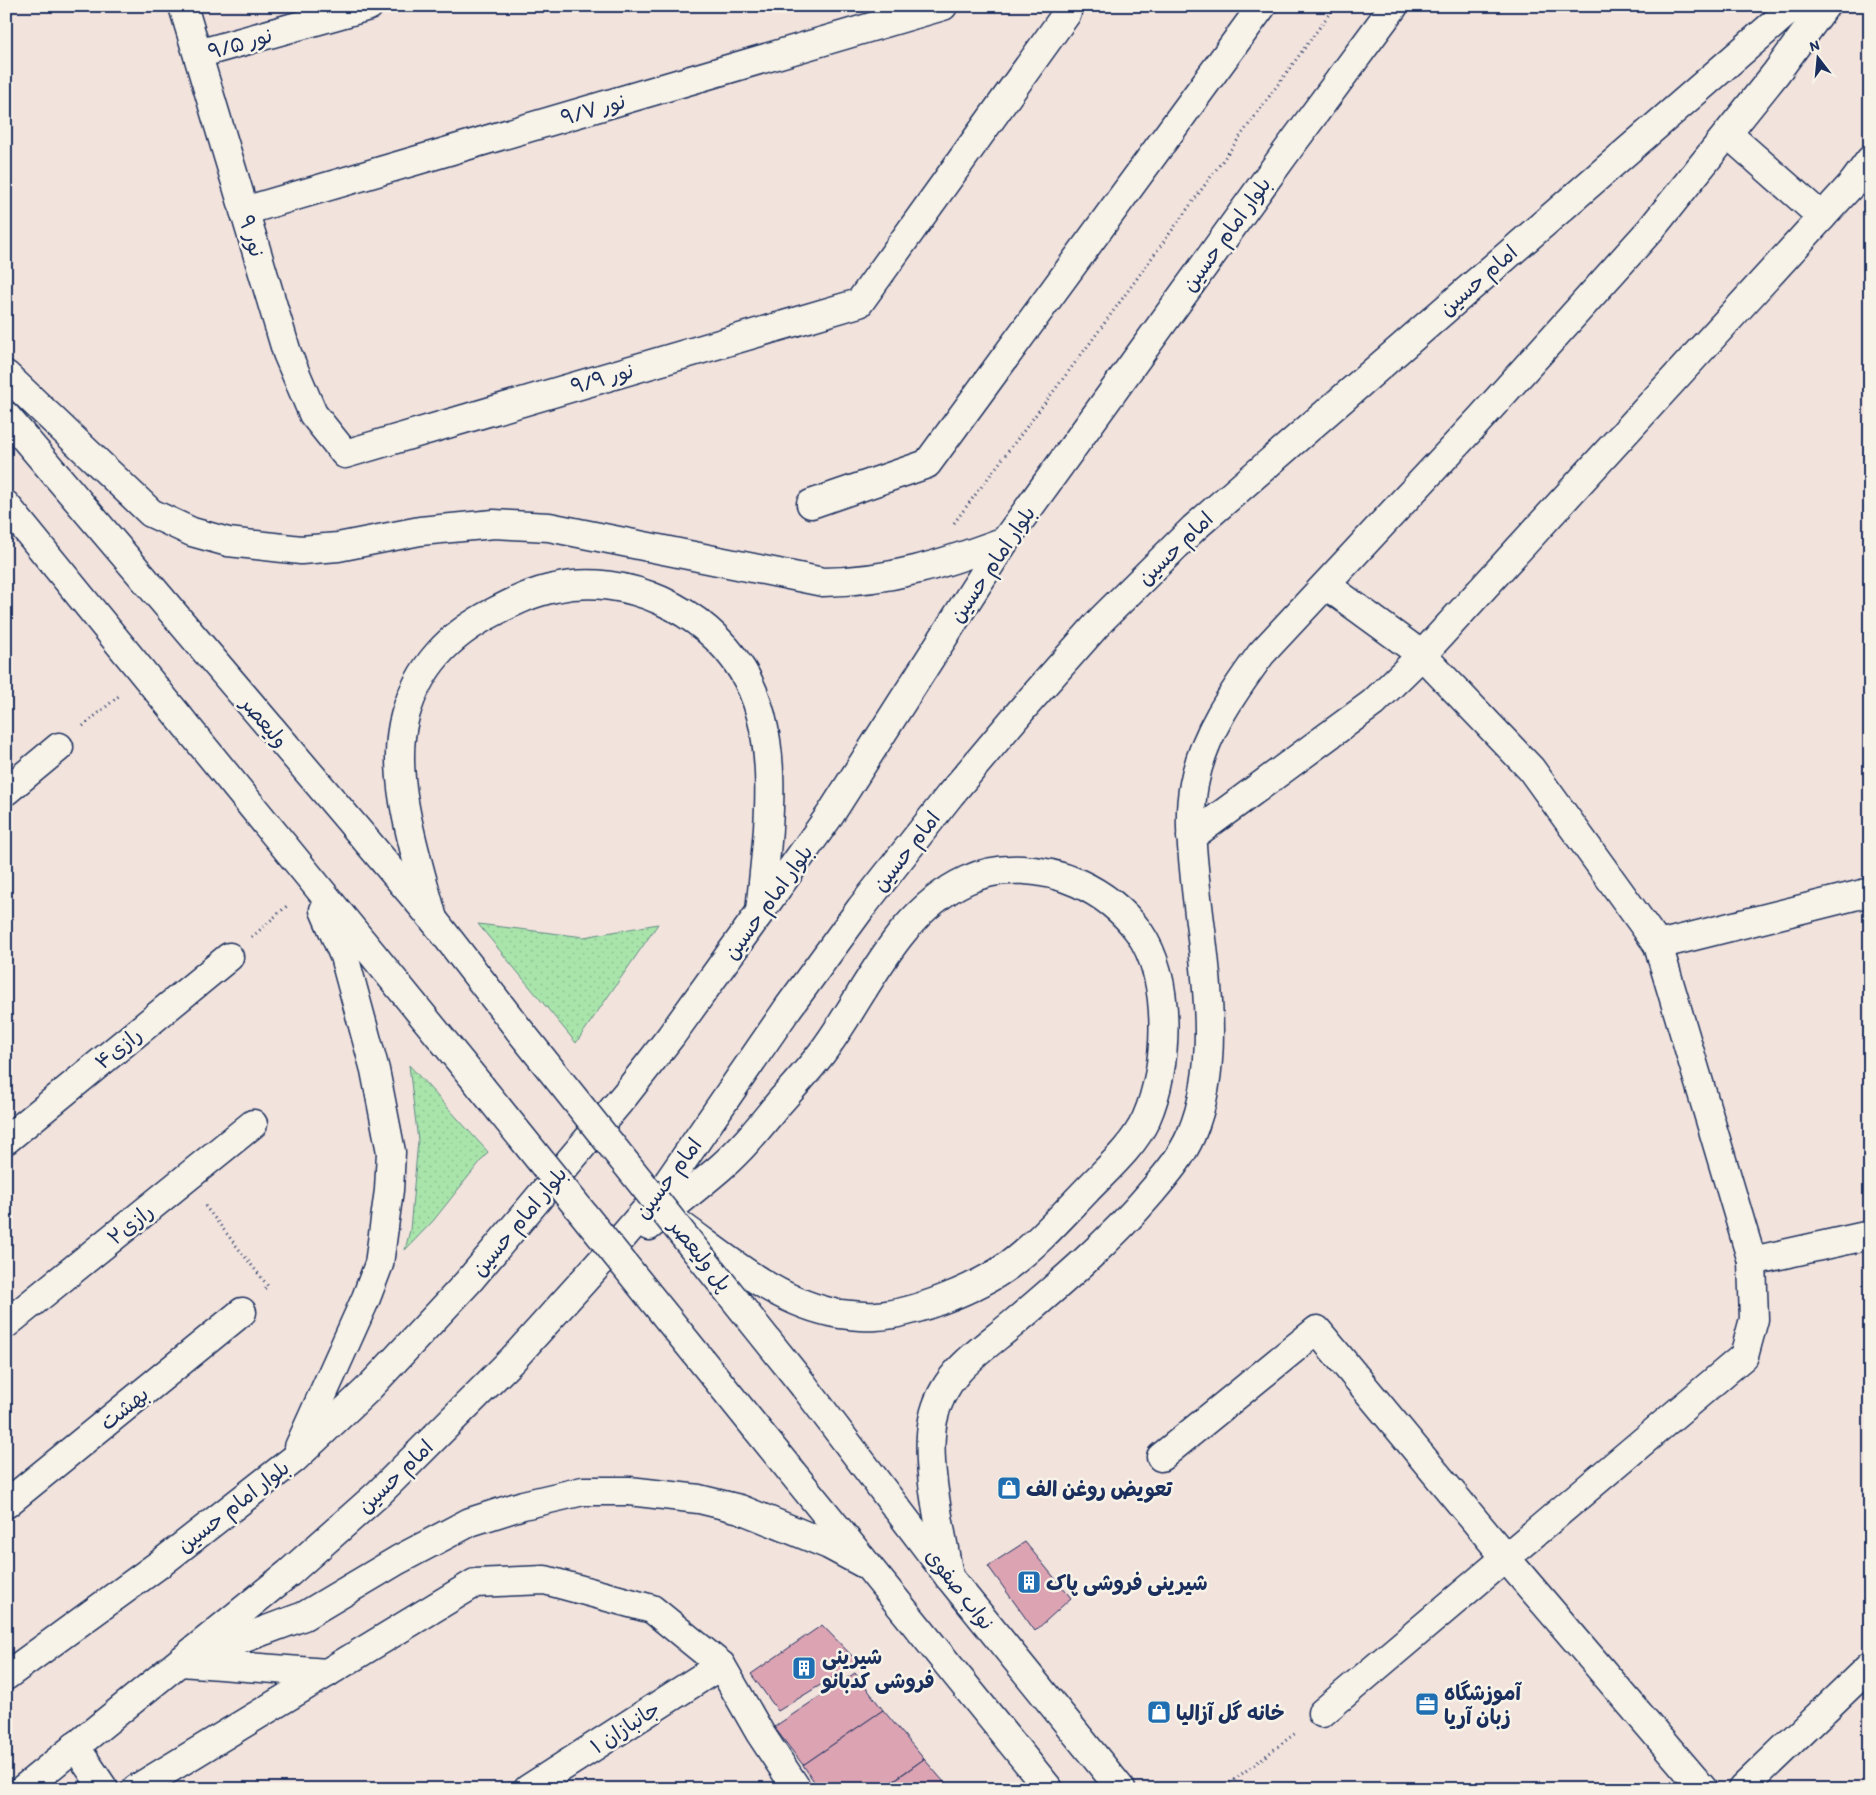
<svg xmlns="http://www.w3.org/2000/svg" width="1876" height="1795" font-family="Itim,'Playpen Sans Arabic',sans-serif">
	<defs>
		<pattern id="green-dots" width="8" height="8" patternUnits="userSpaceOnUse" patternTransform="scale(1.25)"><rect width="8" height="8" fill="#a9e5ab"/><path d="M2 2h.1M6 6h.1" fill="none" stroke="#91c596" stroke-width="1.8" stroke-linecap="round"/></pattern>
	</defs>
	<rect width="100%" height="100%" fill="#f2e3dd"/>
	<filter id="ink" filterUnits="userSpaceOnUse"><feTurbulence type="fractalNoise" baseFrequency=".02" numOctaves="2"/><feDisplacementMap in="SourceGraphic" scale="10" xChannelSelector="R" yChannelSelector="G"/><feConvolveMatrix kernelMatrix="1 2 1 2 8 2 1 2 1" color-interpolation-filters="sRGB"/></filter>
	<g filter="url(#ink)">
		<g fill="url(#green-dots)" stroke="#628a84">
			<polygon points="478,924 584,937 658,924 576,1043"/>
			<polygon points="409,1065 488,1152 433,1221 405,1250 410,1230 418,1141"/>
		</g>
		<g fill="#dca3b3" stroke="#1b2f5e">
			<polygon points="1025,1542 1071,1598 1035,1631 988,1566"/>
			<polygon points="822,1625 858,1662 778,1711 751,1674"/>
			<polygon points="855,1673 883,1710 803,1765 774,1727"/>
			<polygon points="883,1710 924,1759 881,1789 819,1789 803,1765"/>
			<polygon points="924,1759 950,1789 882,1789"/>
		</g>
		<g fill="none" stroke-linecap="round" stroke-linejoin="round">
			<g stroke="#1b2f5e" stroke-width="31">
				<g id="minor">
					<polyline points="183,6 287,353 313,414 345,454 859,303 1067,13 1067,6"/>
					<polyline points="198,54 369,6"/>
					<polyline points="1728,134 1822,217"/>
					<polyline points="244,211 943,6"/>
					<polyline points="811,504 927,464 1262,6"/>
					<polyline points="6,791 59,747"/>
					<polyline points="1191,837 1373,703 1422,655 1853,183 1870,160"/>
					<polyline points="1658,945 1870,892"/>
					<polyline points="6,1140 229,957"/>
					<polyline points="1752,1261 1870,1235"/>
					<polyline points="6,1324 253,1124"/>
					<polyline points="1161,1457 1317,1330 1505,1557 1703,1789"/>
					<polyline points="6,1504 242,1312"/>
					<polyline points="181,1662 327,1673"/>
					<polyline points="1322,1713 1744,1356 1754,1319 1752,1261 1658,945 1531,769 1422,655 1326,585"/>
					<polyline points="75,1746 104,1789"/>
					<polyline points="136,1789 475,1583 545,1580 652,1609 721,1665 760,1733 797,1789"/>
					<polyline points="528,1789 721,1665"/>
					<polyline points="1742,1789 1870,1666"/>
				</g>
			</g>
			<g stroke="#1b2f5e" stroke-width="31">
				<g id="major">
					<path d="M 6,375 L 151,513 L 192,532 L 228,542 L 301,550 L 338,547 L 420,531 L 494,524 L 549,527 L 823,582 C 891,581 943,564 1005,541"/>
					<polyline points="6,416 433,919 520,1031"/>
					<polyline points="6,505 481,1087"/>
					<path d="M 433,919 C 418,861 388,776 405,716 C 419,666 449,635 494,612 C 513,602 533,592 555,588 C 625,572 705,610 742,670 C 784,738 767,837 760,912"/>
					<path d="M 649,1226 C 673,1206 698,1187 721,1167 C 743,1148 761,1125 779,1103 C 793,1087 808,1071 821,1054 C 866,995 895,913 967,880 C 1001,864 1044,868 1078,883 C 1102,894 1123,910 1139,932 C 1172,980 1169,1067 1146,1119 C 1133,1147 1107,1169 1086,1191 C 1062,1216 1037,1244 1009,1265 C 978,1288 914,1314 876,1316 C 864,1317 851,1315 840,1314 C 778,1304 728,1259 679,1224"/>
					<polyline points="804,1386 949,1577 1121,1789"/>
					<polyline points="756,1428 1049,1789"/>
					<polyline points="299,1447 366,1298 379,1264 389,1190 391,1152 375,1070 344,956 324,910"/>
					<path d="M 949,1577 C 942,1533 924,1463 933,1420 C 942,1373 982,1350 1015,1322 C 1062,1282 1110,1241 1149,1195 C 1166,1175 1181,1158 1191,1135 C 1224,1058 1203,959 1195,879 C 1192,848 1188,815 1194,784 C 1203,735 1232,694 1261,654 L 1481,418 L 1651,229 L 1776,73 L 1825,6"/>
					<polyline points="201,1654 304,1616 398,1560 470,1522 523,1505 583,1491 629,1491 699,1499 740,1509 829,1545 868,1566"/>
					<polyline points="6,1676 161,1563 294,1459 367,1390 468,1282 625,1095 671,1036 830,815 1005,541 1284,155 1394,6"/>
					<polyline points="23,1789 289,1573 379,1493 513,1359 615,1246 662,1191 788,1008 861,908 950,795 1025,706 1102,619 1194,528 1794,6"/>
				</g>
			</g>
			<g stroke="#1b2f5e" stroke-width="3" stroke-dasharray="1 4" stroke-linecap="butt">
				<polyline points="954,523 1090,343 1335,6"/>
				<polyline points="83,726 120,695"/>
				<polyline points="252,937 289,904"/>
				<polyline points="205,1206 268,1286 264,1289"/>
				<polyline points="1222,1789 1297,1732"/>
			</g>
			<use href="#minor" stroke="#f7f3e8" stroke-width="28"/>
			<use href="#major" stroke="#f7f3e8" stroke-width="28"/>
			<g stroke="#1b2f5e" stroke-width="31" stroke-linecap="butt">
				<g id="major-bridge">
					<polyline points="520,1031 804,1386"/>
					<polyline points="481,1087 756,1428"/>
				</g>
			</g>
			<use href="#major-bridge" stroke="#f7f3e8" stroke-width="28"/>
		</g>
	</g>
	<defs>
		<g id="shop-square" transform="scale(1.25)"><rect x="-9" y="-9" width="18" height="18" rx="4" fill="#1f6fb2" stroke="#f7f3e8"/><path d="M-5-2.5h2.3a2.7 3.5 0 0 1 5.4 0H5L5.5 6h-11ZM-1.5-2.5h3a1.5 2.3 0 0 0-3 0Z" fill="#fff"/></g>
		<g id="building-square" transform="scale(1.25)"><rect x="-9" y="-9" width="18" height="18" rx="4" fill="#1f6fb2" stroke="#f7f3e8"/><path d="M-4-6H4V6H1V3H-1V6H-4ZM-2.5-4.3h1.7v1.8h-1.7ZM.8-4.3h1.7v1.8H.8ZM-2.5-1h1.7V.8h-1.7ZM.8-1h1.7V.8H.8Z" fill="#fff"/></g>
		<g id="office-square" transform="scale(1.25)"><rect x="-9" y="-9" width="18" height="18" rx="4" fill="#1f6fb2" stroke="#f7f3e8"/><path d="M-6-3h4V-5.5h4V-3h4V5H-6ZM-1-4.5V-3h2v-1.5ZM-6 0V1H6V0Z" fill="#fff"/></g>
	</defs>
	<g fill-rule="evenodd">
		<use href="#shop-square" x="1009" y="1488"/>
		<use href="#building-square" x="1029" y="1582"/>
		<use href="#building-square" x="804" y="1668"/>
		<use href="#office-square" x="1427" y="1704"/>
		<use href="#shop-square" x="1159" y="1712"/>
	</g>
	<g text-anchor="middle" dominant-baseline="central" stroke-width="5" stroke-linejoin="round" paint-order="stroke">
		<g font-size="21" fill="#1b2f5e" stroke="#f7f3e8">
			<text transform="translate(240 43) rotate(-16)">نور ۹/۵</text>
			<text transform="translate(593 109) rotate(-16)">نور ۹/۷</text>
			<text transform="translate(1226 234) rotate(-54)">بلوار امام حسین</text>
			<text transform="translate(252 236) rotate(73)">نور ۹</text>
			<text transform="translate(1478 280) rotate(-41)">امام حسین</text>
			<text transform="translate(602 378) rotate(-16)">نور ۹/۹</text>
			<text transform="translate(1175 548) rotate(-44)">امام حسین</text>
			<text transform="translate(992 564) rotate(-56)">بلوار امام حسین</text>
			<text transform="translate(265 722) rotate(50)">ولیعصر</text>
			<text transform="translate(906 851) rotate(-52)">امام حسین</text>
			<text transform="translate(768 902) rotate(-54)">بلوار امام حسین</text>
			<text transform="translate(118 1048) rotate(-39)">رازی۴</text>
			<text transform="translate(668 1178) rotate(-53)">امام حسین</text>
			<text transform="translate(519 1221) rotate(-50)">بلوار امام حسین</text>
			<text transform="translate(130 1224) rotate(-39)">رازی۲</text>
			<text transform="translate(701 1255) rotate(51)">پل ولیعصر</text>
			<text transform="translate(124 1408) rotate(-39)">بهشت</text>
			<text transform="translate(395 1476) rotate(-44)">امام حسین</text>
			<text transform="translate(233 1506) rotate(-38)">بلوار امام حسین</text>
			<text transform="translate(960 1589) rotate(52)">نواب صفوی</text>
			<text transform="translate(625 1727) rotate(-33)">جانبازان ۱</text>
		</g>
		<g font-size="21" font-weight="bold" fill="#1b2f5e" stroke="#f7f3e8" text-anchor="start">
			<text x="1026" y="1488">تعویض روغن الف</text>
			<text x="1046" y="1582">شیرینی فروشی پاک</text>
			<text x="822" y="1656">شیرینی<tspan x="822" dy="24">فروشی کدبانو</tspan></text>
			<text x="1444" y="1692">آموزشگاه<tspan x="1444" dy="24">زبان آریا</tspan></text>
			<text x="1176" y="1712">خانه گل آزالیا</text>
		</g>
	</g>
	<rect width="1876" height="1795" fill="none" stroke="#f7f3e8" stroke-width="25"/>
	<rect x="12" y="12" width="1851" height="1770" fill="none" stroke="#1b2f5e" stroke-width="2" filter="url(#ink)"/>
	<g transform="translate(1818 58) rotate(344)" stroke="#f7f3e8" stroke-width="4" paint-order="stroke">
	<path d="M0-4L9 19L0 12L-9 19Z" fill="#1b2f5e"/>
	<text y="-8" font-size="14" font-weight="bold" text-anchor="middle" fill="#1b2f5e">N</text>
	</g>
</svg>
